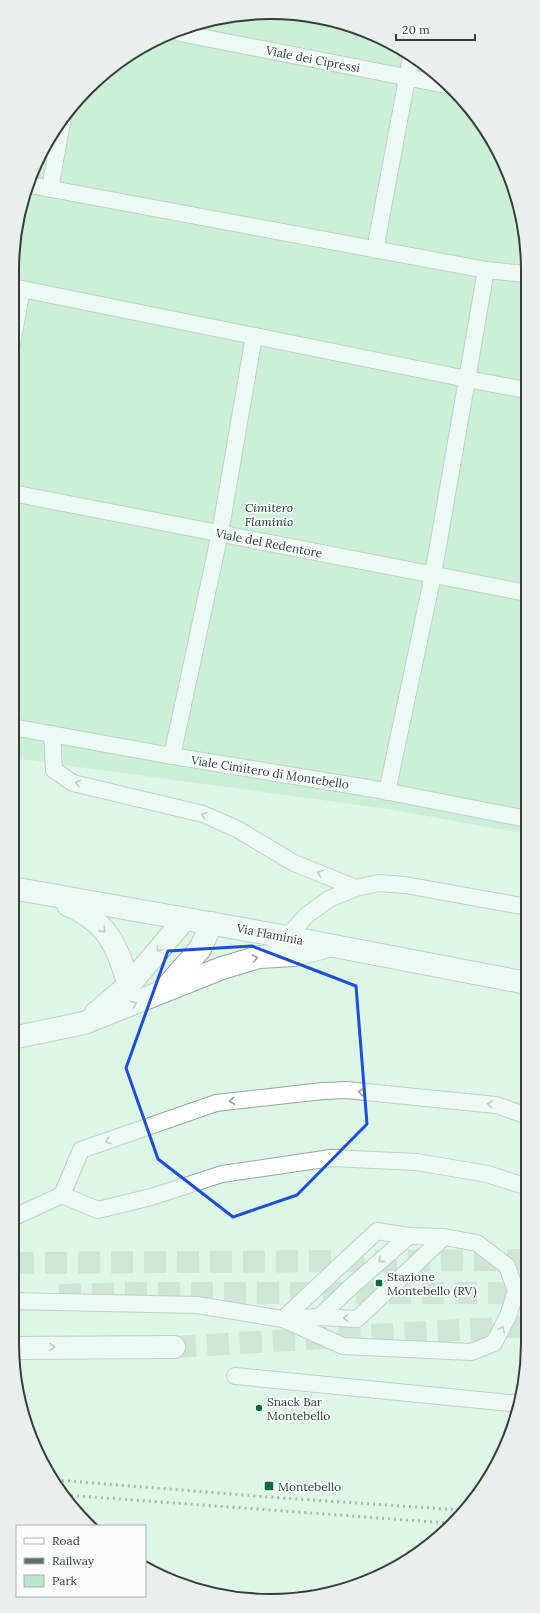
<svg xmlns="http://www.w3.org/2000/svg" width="540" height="1613" font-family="Lora,serif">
	<rect width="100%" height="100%" fill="#def6e5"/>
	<g fill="#b6e7c6">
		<polygon points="236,14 337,21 399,47 464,100 508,171 526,237 527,834 388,809 12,758 12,270 21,203 65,113 141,47"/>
		<polygon points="154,1573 172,1576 250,1598 237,1599"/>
	</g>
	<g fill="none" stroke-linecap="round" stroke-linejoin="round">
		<g stroke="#bcd1c2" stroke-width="22" stroke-dasharray="22 11" stroke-linecap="butt">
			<polyline points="12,1263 528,1260"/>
			<polyline points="59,1295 152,1293 528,1293"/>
			<polyline points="174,1347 528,1326"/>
		</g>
		<g stroke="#92a999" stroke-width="18">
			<g id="lane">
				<polyline points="180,33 446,85"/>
				<polyline points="30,185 486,270 526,274"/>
				<polyline points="50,189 63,117"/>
				<polyline points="375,250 411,57"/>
				<polyline points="12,287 467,379 526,390"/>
				<polyline points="12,344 22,289"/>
				<polyline points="12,493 527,593"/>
				<polyline points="12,727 172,756 374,789 527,819"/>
				<polyline points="52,734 54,770 73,783 203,814 237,829 294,863 356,888"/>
				<polyline points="172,756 220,533 254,336"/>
				<polyline points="387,792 433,575 486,270"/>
				<polyline points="287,937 307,915 329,899 356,888 379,883 405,885 527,907"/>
				<polyline points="528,1116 496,1105 346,1090 323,1091 216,1103 81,1150 62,1195 98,1210 151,1197 222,1174 331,1158 417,1162 487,1174 528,1187"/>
				<polyline points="12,1218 62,1195"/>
				<polygon points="377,1231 409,1236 444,1237 477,1243 507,1266 516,1291 508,1316 494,1343 471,1352 343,1346 283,1319"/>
				<polyline points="12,1301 197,1305 283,1319 319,1317 357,1319 444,1237"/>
				<polyline points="319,1317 354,1284 409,1236"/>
				<polyline points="235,1376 520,1404"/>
			</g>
		</g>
		<g stroke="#92a999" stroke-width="24">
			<g id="street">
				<polyline points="12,888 287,937 527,983"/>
				<path d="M 68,905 C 109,923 116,945 129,985"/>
				<polyline points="165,989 200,949 212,923"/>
				<polyline points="96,1013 129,985 184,920"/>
				<polyline points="12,1038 84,1023 222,968 259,957 294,955 325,947"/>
			</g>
		</g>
		<g stroke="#92a999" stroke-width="24">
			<polyline id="highway" points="13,1348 174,1347"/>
		</g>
		<use href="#lane" stroke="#fff" stroke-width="16"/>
		<use href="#street" stroke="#fff" stroke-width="22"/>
		<use href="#highway" stroke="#fff" stroke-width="22"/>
		<g stroke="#606e64" stroke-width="3" stroke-dasharray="2 4" stroke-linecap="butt">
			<polyline points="56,1480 268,1497 461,1510"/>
			<polyline points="65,1495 448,1523"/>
		</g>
	</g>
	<defs><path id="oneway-chevron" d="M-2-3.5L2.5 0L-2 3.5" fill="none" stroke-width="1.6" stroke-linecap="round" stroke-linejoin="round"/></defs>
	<g stroke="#9a9f9c">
		<use href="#oneway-chevron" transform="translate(78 783) rotate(-166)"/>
		<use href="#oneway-chevron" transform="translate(204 815) rotate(-160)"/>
		<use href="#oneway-chevron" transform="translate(320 873) rotate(-158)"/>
		<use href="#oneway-chevron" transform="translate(103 930) rotate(48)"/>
		<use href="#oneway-chevron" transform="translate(159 949) rotate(131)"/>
		<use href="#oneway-chevron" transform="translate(255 958) rotate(-14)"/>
		<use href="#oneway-chevron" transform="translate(134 1004) rotate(-22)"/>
		<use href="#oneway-chevron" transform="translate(361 1092) rotate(-175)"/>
		<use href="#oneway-chevron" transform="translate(232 1101) rotate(174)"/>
		<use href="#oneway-chevron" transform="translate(490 1104) rotate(-173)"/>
		<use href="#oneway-chevron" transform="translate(108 1141) rotate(161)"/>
		<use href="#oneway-chevron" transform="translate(381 1260) rotate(139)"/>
		<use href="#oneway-chevron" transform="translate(346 1318) rotate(-177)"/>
		<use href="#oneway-chevron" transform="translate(502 1329) rotate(-62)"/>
		<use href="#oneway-chevron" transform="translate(52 1347)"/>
	</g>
	<path d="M0 0H540V1613H0ZM 252,946 L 356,986 L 367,1124 L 297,1195 L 233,1217 L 158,1159 L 126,1068 L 168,951 Z" fill="#def6e5" fill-opacity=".55" fill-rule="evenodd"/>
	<path fill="none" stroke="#1d4ed8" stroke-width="3" stroke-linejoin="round" d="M 252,946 L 356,986 L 367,1124 L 297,1195 L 233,1217 L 158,1159 L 126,1068 L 168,951 Z"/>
	<g fill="#0d693c" stroke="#f9fefa" stroke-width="1.5">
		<rect x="375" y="1279" width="8" height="8" rx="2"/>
		<circle cx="259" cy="1408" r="4"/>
		<rect x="264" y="1481" width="10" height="10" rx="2"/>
	</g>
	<g text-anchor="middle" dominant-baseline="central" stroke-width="3.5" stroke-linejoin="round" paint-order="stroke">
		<g font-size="12" fill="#353f38" stroke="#f9fefa">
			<text transform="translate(313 59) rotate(11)">Viale dei Cipressi</text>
			<text transform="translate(269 543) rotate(11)">Viale del Redentore</text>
			<text transform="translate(270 772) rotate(9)">Viale Cimitero di Montebello</text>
			<text transform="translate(270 934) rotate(11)">Via Flaminia</text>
		</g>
		<g font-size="12" font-style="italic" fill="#09311b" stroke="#f9fefa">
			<text x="269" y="507">Cimitero<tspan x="269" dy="14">Flaminio</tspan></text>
		</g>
		<g font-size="12" fill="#353f38" stroke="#f9fefa" text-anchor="start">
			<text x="387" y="1276">Stazione<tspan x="387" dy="14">Montebello (RV)</tspan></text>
			<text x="267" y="1401">Snack Bar<tspan x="267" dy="14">Montebello</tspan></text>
			<text x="278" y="1486">Montebello</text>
		</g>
	</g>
	<path d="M0 0H540V1613H0ZM270 19H270A251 251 0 0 1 521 270V1343A251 251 0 0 1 270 1594H270A251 251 0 0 1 19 1343V270A251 251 0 0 1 270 19Z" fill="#e9efea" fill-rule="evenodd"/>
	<path fill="none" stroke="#353f38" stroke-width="2" d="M270 19H270A251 251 0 0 1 521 270V1343A251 251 0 0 1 270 1594H270A251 251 0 0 1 19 1343V270A251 251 0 0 1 270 19Z"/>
	<rect x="16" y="1525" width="130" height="72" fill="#f9fefa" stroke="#abb2ac"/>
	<rect x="24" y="1538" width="20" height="6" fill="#ffffff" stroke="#abb2ac"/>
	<text x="52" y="1545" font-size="12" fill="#353f38">Road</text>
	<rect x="24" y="1558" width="20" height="6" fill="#606e64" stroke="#abb2ac"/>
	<text x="52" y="1565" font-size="12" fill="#353f38">Railway</text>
	<rect x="24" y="1575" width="20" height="12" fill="#b6e7c6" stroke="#abb2ac"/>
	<text x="52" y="1585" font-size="12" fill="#353f38">Park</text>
	<path d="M396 34v6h79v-6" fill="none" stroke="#353f38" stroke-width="2"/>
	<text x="402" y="34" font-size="12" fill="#353f38" stroke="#f9fefa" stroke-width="3" paint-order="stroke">20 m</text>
</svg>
